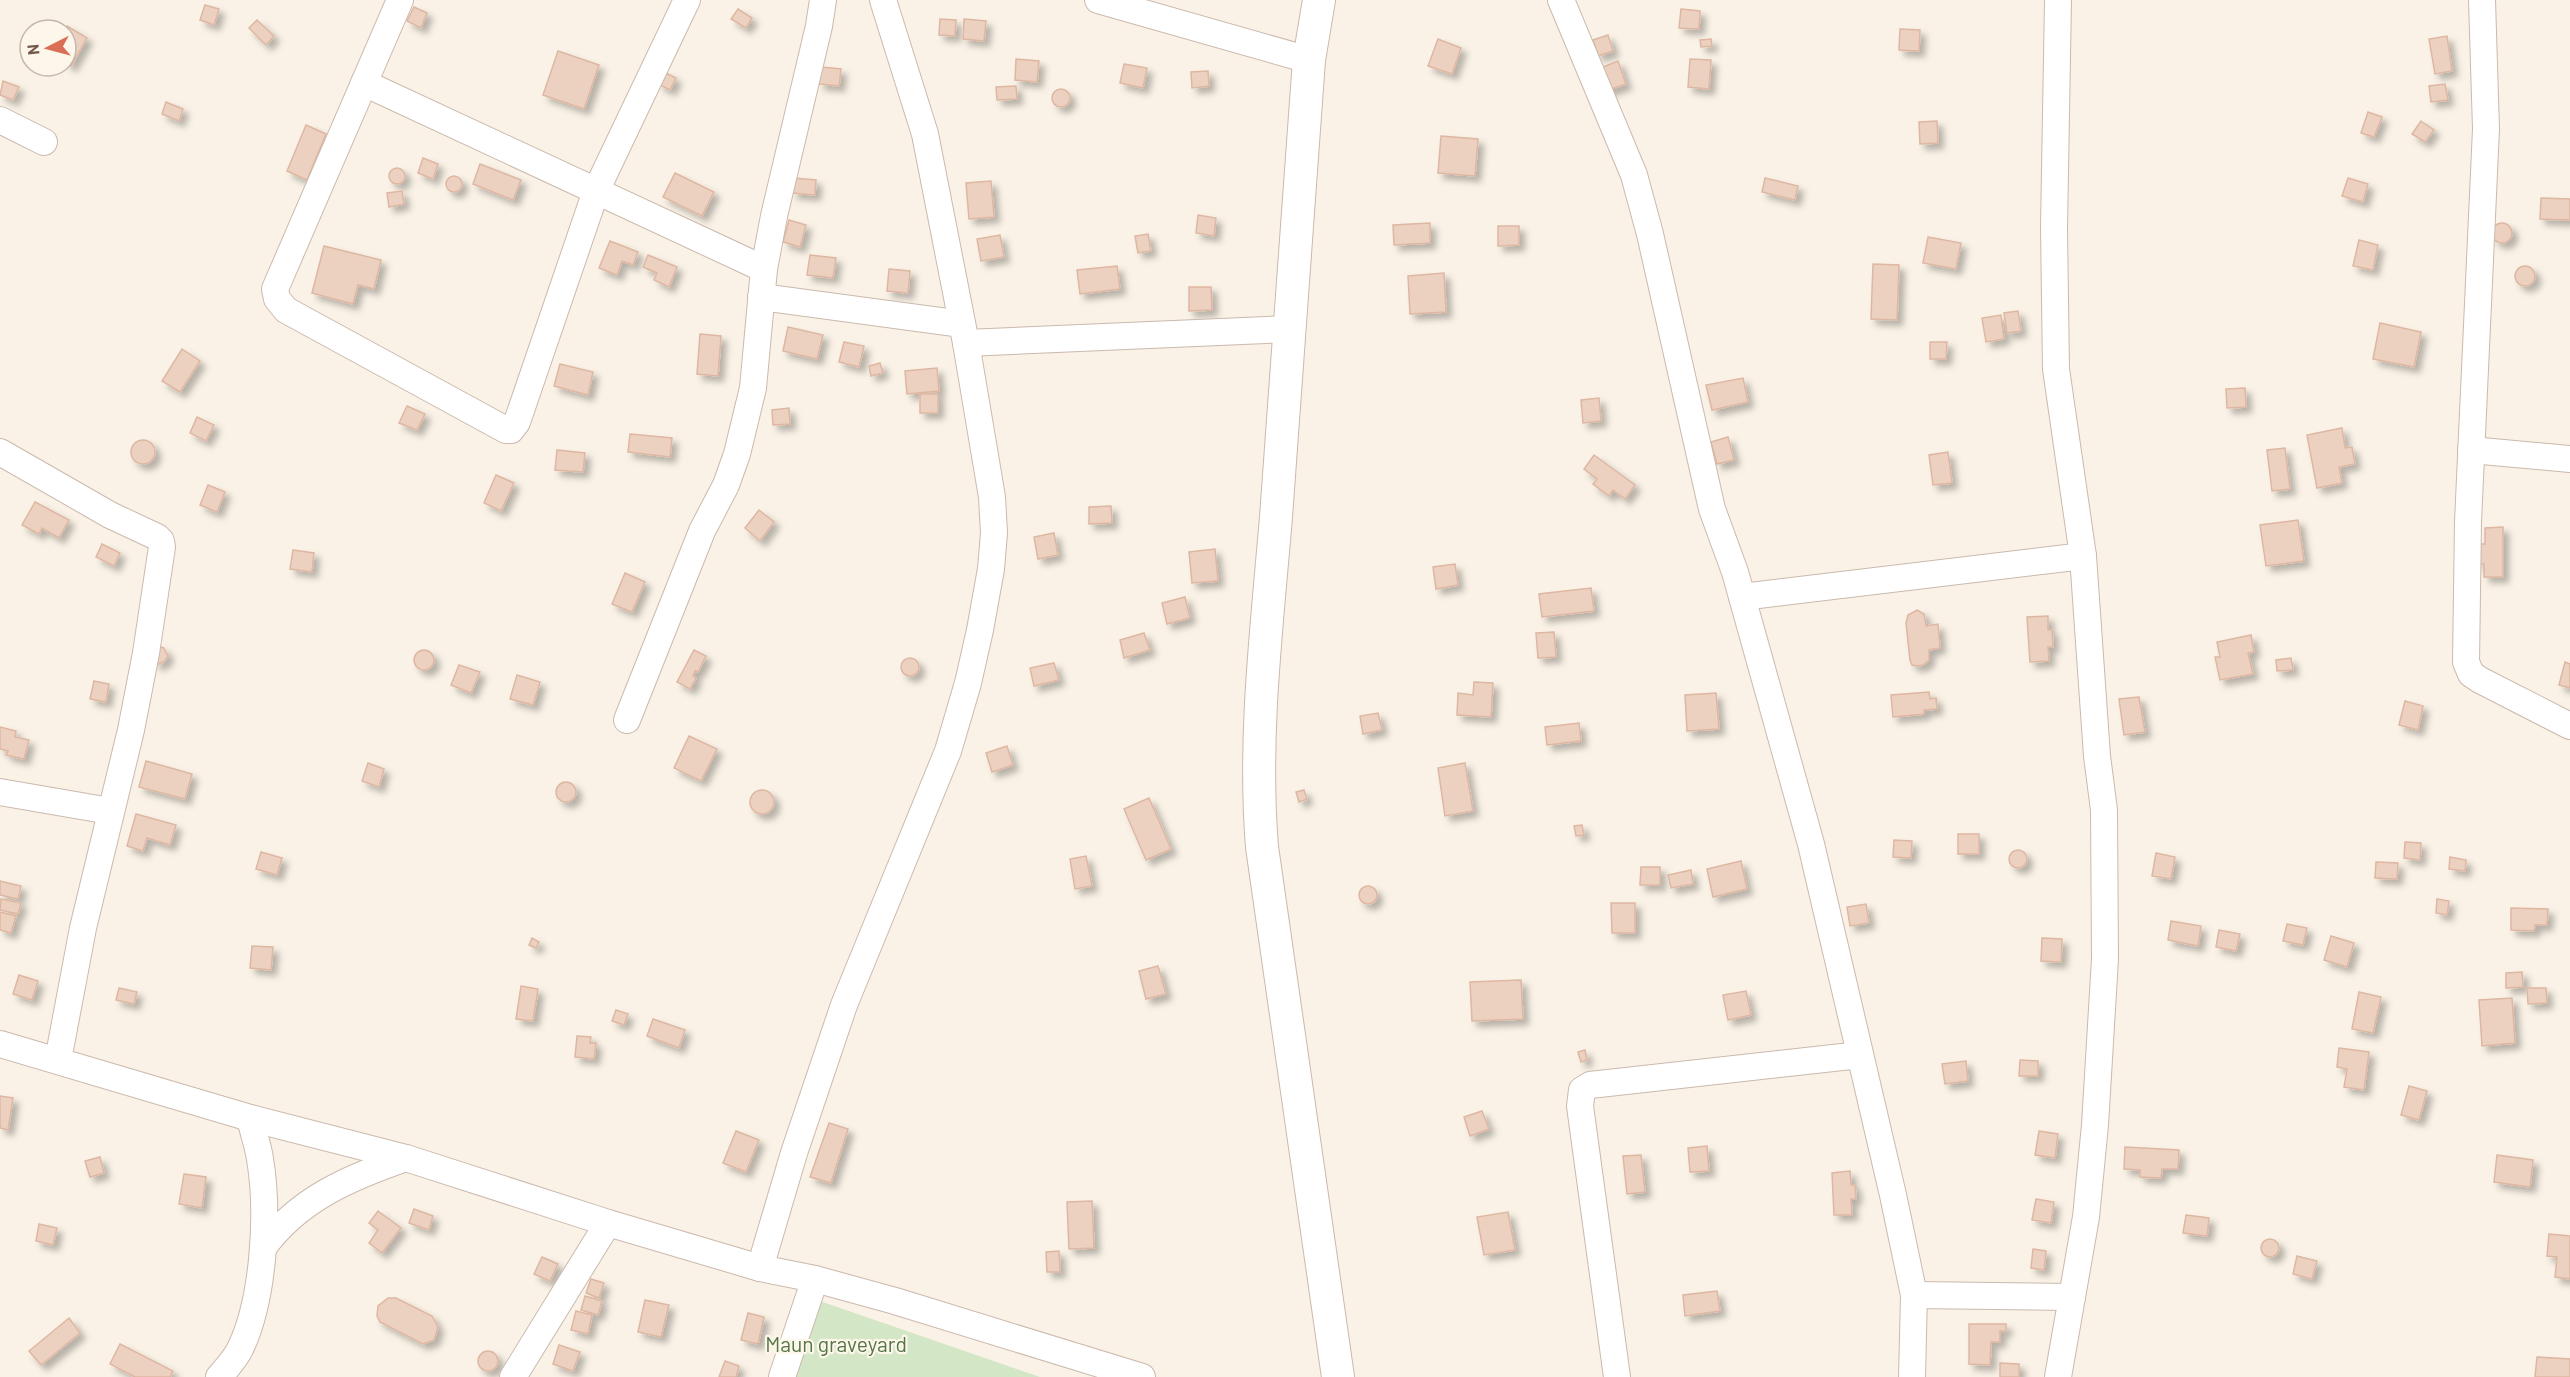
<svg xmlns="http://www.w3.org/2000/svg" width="2570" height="1377" font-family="Barlow,sans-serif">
	<defs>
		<filter id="shadow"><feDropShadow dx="5.5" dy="5.5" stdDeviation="3" flood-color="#0004"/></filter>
	</defs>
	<rect width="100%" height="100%" fill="#faf2e6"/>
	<polygon fill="#d3e6c5" points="814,1299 1040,1377 788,1377"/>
	<g fill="#edd1c0" stroke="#deb7a2" stroke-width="1.5" filter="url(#shadow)">
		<polygon points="205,5 219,9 214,25 200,20"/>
		<polygon points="414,7 427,13 421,28 407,21"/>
		<polygon points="738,9 752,18 746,28 731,19"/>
		<polygon points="1681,9 1700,11 1699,29 1679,28"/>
		<polygon points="940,19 956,20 955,36 939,35"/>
		<polygon points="964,19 986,21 984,41 963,39"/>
		<polygon points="257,20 274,36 266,45 249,28"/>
		<polygon points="67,26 87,38 71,66 66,63 65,30"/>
		<polygon points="1900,29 1920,30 1919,51 1899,50"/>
		<polygon points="1608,35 1613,51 1598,56 1593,40"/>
		<polygon points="2447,36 2452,71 2435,74 2429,39"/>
		<polygon points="1438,39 1461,48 1452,74 1428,66"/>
		<polygon points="1711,39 1712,46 1701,47 1700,40"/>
		<polygon points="558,51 599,65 584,109 543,95"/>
		<polygon points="1016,59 1039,61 1037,82 1015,80"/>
		<polygon points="1690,59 1711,60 1709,89 1688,87"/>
		<polygon points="1618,61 1626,84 1606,91 1598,69"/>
		<polygon points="1124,64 1147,68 1143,88 1120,83"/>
		<polygon points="821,67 841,69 839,86 819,84"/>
		<polygon points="1208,71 1209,86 1192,88 1191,72"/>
		<polygon points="664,72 676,78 670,90 658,84"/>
		<polygon points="3,81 19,87 13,100 0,95"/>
		<polygon points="2445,84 2448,100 2431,102 2429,86"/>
		<polygon points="1016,86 1017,99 997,100 996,87"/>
		<circle cx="1061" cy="98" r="9"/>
		<polygon points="166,102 183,109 179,121 162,114"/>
		<polygon points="2368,112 2382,117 2374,137 2361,133"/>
		<polygon points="1937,121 1938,143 1920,144 1919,122"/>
		<polygon points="2421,121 2434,130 2425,142 2412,134"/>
		<polygon points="306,125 326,134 307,180 287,171"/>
		<polygon points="1441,136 1478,139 1475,176 1438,173"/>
		<polygon points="423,158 438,164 433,179 418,173"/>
		<polygon points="480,164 521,180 513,200 473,184"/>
		<circle cx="397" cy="176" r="8"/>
		<polygon points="675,173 714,192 702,216 663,197"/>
		<circle cx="454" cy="184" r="8"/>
		<polygon points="794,178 816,180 815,195 792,193"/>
		<polygon points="1765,178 1798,186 1795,200 1762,192"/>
		<polygon points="2348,178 2368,184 2363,202 2342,196"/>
		<polygon points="991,181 994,217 969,219 966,183"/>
		<polygon points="402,191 404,204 389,207 387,193"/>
		<polygon points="2541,198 2570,199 2570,220 2540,219"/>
		<polygon points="1198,215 1216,218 1214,236 1196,233"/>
		<polygon points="789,220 806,225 800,247 783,242"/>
		<circle cx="2502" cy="233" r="10"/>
		<polygon points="1430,223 1430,243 1394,245 1393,225"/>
		<polygon points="1498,226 1519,226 1519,245 1498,246"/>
		<polygon points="1148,234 1151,251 1138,253 1135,236"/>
		<polygon points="1000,235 1004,257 981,261 977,239"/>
		<polygon points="1928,237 1961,243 1956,269 1923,263"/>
		<polygon points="2359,240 2378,245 2373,270 2353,266"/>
		<polygon points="610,241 638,252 633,265 622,261 617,275 599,268"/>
		<polygon points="324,246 381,260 374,289 358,285 353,304 312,293"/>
		<polygon points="648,255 677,267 669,287 654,280 657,273 643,267"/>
		<polygon points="810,255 836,258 833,278 807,275"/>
		<polygon points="1873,264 1899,265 1897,320 1871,319"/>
		<circle cx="2525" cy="276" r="10"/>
		<polygon points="1117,266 1120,289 1080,294 1077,270"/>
		<polygon points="889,269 910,271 908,293 887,291"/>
		<polygon points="1444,273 1446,312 1410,314 1408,276"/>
		<polygon points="1189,287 1211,287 1212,310 1189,311"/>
		<polygon points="2018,311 2021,331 2007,333 2004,313"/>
		<polygon points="2001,315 2004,339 1986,342 1982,318"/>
		<polygon points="2380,323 2421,332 2414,367 2373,359"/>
		<polygon points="788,327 823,335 817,359 783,351"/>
		<polygon points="700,334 721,336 718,376 697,374"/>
		<polygon points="844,342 864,346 859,367 839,362"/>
		<polygon points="1930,342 1947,342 1946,359 1930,359"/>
		<polygon points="182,349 200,361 180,392 162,381"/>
		<polygon points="880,363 883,373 871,376 869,366"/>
		<polygon points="560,364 593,372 588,395 554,386"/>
		<polygon points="937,368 939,391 907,394 905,371"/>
		<polygon points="1743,378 1748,402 1712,410 1706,385"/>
		<polygon points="2245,388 2246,407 2227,408 2226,389"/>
		<rect x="920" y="394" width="18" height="19"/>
		<polygon points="1599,398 1601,421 1583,423 1581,400"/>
		<polygon points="407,406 425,414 417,430 399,423"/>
		<polygon points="789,408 790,424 773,425 772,410"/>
		<polygon points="197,417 214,425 206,441 190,433"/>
		<polygon points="2342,428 2345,448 2352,447 2355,464 2339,467 2342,483 2317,488 2307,435"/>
		<polygon points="630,434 672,438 670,457 628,452"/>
		<polygon points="1728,437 1734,460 1717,464 1711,442"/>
		<circle cx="143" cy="452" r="12"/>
		<polygon points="2285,448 2290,489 2272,491 2267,450"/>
		<polygon points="557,450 585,453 583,472 555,470"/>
		<polygon points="1948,452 1952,483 1933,485 1929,455"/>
		<polygon points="1594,455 1635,485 1625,499 1613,490 1609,496 1593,484 1597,479 1584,469"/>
		<polygon points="496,475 514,483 501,511 484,503"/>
		<polygon points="208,485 225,492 217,512 200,505"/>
		<polygon points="35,502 69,520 59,538 42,528 39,534 22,525"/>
		<polygon points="1111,506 1112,523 1089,524 1089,507"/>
		<polygon points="759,510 774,522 760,541 745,528"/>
		<polygon points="2298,520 2304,561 2266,566 2260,525"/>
		<polygon points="2503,527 2503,577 2484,577 2484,564 2478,564 2478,544 2485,544 2485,528"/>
		<polygon points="1054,533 1058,555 1038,559 1034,537"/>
		<polygon points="102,544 120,553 114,566 96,557"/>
		<polygon points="1215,549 1218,581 1192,583 1189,552"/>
		<polygon points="293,550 314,553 312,572 290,569"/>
		<polygon points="1455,564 1458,585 1436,589 1433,567"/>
		<polygon points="625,573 645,582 632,612 612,604"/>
		<polygon points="1591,588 1594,611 1542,617 1539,594"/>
		<polygon points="1185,597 1190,618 1167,624 1162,603"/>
		<polygon points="1917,610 1924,614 1926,626 1938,624 1940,648 1929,650 1929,660 1923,665 1917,666 1912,665 1910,660 1906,623 1908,615"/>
		<polygon points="2048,616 2048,630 2052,630 2053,647 2048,647 2049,661 2030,662 2027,617"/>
		<polygon points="1554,632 1556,657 1538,658 1536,633"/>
		<polygon points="1144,633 1150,650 1124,658 1120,640"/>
		<polygon points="2251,635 2254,652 2248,653 2253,674 2220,680 2215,657 2220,657 2217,642"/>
		<polygon points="158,646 164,648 168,656 165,661 157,665 154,663"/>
		<polygon points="694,650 706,656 698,672 695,671 693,676 696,678 690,689 677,682"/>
		<circle cx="424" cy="660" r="10"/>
		<circle cx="910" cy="667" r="9"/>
		<polygon points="2291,658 2293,670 2277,671 2276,660"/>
		<polygon points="2565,662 2570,664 2570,688 2559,685"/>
		<polygon points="1054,663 1059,680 1034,686 1030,668"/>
		<polygon points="459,665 480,672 471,693 451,685"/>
		<polygon points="517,675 540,682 533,705 510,699"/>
		<polygon points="94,681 109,684 106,702 90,699"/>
		<polygon points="1474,682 1493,683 1491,717 1457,715 1458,693 1473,695"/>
		<polygon points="1929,692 1930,699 1936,698 1937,709 1924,710 1924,714 1893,717 1891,695"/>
		<polygon points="1716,693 1719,729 1687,731 1685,695"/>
		<polygon points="2139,697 2145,732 2124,735 2119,699"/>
		<polygon points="2405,701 2423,706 2418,730 2399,725"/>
		<polygon points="1378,713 1382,730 1363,734 1360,716"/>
		<polygon points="1579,723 1581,741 1547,745 1545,727"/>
		<polygon points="0,727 16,731 15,737 29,740 24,759 6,755 8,751 0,749"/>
		<polygon points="689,736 717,749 701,781 674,768"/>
		<polygon points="1007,746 1013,765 992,772 986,753"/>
		<polygon points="146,761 192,774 185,799 139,787"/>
		<polygon points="368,763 384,769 379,787 362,781"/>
		<polygon points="1465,763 1473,811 1445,816 1438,768"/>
		<circle cx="566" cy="792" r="10"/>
		<polygon points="1304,790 1307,799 1299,802 1296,792"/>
		<circle cx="762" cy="802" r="12"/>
		<polygon points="1149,798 1171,849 1146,860 1124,809"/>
		<polygon points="136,814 176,825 170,845 147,838 143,851 127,846"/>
		<polygon points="1582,825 1584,835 1576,836 1574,826"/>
		<rect x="1958" y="834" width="21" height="20"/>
		<polygon points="1894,840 1912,841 1911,858 1893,857"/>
		<polygon points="2405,842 2421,843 2420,860 2404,858"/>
		<circle cx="2018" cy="859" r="9"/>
		<polygon points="261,852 282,858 277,875 256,869"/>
		<polygon points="2156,853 2175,857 2171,879 2152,876"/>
		<polygon points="1086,856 1092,886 1075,889 1070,859"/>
		<polygon points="2450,857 2466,860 2465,871 2449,869"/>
		<polygon points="1741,861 1747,889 1713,897 1707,869"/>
		<polygon points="2376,862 2398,863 2397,879 2375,878"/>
		<polygon points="1641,867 1660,867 1660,885 1640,885"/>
		<polygon points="1691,870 1693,884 1671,888 1668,875"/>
		<polygon points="0,881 21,886 18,899 0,895"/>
		<circle cx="1368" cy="895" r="9"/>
		<polygon points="1,899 21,903 18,914 0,910"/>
		<polygon points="2437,899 2449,901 2447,915 2436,913"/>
		<polygon points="1611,903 1635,903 1635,933 1612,933"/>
		<polygon points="1866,904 1869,923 1850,926 1847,907"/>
		<polygon points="2511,908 2548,909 2547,925 2535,925 2534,931 2511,930"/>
		<polygon points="0,912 16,916 11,933 0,930"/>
		<polygon points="2171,921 2201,926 2198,946 2168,940"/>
		<polygon points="2287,924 2307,928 2303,945 2283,941"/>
		<polygon points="2219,930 2240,934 2236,951 2216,947"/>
		<polygon points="2331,936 2354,943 2347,967 2324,960"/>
		<polygon points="532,938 539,942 536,948 529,945"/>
		<polygon points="2042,938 2062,939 2061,962 2041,961"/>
		<polygon points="252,946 273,947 271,970 250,968"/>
		<polygon points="1158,966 1166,994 1146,999 1139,971"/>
		<polygon points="2522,972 2523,987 2506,988 2506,973"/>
		<polygon points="19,975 38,981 32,1000 13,994"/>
		<polygon points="1521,980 1523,1019 1472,1021 1470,982"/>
		<polygon points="521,986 538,989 533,1021 516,1019"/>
		<polygon points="119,988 137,992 134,1004 116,1000"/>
		<polygon points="2527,988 2546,988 2547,1003 2528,1004"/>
		<polygon points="1746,991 1751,1015 1728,1020 1723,995"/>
		<polygon points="2359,992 2381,997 2373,1033 2352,1029"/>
		<polygon points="2512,998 2515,1043 2482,1046 2479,1000"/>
		<polygon points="616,1010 628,1014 624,1025 612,1021"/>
		<polygon points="653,1019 685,1030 679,1048 647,1036"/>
		<polygon points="577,1036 591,1037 590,1043 596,1043 594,1059 575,1057"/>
		<polygon points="2339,1048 2369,1052 2364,1090 2344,1087 2347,1069 2337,1067"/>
		<polygon points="1585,1050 1587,1060 1581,1062 1578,1052"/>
		<polygon points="2020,1060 2038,1061 2038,1076 2019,1076"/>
		<polygon points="1966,1061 1968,1081 1945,1084 1942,1064"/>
		<polygon points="2409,1086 2427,1091 2419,1120 2401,1115"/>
		<polygon points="0,1096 13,1098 8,1130 0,1128"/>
		<polygon points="1482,1111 1489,1129 1470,1136 1464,1117"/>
		<polygon points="829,1123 848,1129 831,1183 810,1177"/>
		<polygon points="736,1131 759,1140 746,1172 723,1163"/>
		<polygon points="2039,1131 2058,1134 2055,1158 2035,1155"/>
		<polygon points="1707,1146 1709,1171 1690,1172 1688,1148"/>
		<polygon points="2125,1147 2179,1150 2178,1169 2162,1169 2161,1178 2140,1177 2140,1170 2124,1169"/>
		<polygon points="1641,1155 1645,1192 1627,1194 1623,1156"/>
		<polygon points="2497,1155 2533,1160 2530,1187 2494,1182"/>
		<polygon points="100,1157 104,1173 90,1177 85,1161"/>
		<polygon points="1850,1171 1851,1185 1855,1185 1856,1199 1851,1199 1852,1215 1834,1215 1832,1173"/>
		<polygon points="184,1174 206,1177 202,1208 179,1204"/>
		<polygon points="2036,1199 2054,1202 2051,1223 2032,1220"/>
		<polygon points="1092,1201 1094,1248 1069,1249 1067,1202"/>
		<polygon points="414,1209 433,1216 429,1230 409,1223"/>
		<polygon points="378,1211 401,1228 382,1253 369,1243 378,1230 369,1223"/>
		<polygon points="1508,1212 1515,1250 1484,1255 1477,1217"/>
		<polygon points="2186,1215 2209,1218 2207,1236 2183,1233"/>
		<polygon points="39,1224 57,1228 53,1245 36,1241"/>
		<polygon points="2549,1234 2570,1236 2570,1279 2555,1277 2557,1257 2547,1256"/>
		<circle cx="2270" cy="1248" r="9"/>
		<polygon points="2033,1249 2046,1251 2044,1270 2031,1268"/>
		<polygon points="1059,1251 1060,1272 1047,1272 1046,1252"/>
		<polygon points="2297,1256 2317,1261 2312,1279 2293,1274"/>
		<polygon points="542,1257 558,1264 550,1281 534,1274"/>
		<polygon points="591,1279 604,1283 599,1298 586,1293"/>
		<polygon points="1717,1291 1720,1311 1685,1316 1683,1295"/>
		<polygon points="585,1296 602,1301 598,1315 581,1310"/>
		<polygon points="388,1298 396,1298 432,1316 438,1327 434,1340 423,1344 380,1322 377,1316 378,1306"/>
		<polygon points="645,1300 669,1305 661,1337 638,1332"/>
		<polygon points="576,1311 592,1315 588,1334 571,1330"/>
		<polygon points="748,1313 764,1317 758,1344 741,1340"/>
		<polygon points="69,1318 80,1333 41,1365 29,1351"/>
		<polygon points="1969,1324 2006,1324 2006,1331 2000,1331 2000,1342 1991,1342 1990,1365 1969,1364"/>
		<polygon points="120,1344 173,1371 170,1377 135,1377 110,1364"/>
		<polygon points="559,1345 580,1352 573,1371 553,1364"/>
		<circle cx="488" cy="1361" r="10"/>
		<polygon points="2537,1357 2570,1359 2570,1377 2535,1377"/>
		<polygon points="725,1361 739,1366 736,1377 719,1377"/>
		<polygon points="2000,1363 2019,1364 2019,1377 2000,1377"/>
	</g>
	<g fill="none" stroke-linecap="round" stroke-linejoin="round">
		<g stroke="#cbb9ad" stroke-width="28">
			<g id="minor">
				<polyline points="400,0 275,289 277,299 286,310 506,430 511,430 517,422 596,191 687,0"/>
				<polyline points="1098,0 1309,60"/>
				<polyline points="1561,0 1634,175 1650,234 1712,509 1735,572 1811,844 1893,1195 1914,1295 1912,1377"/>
				<polyline points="2058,0 2054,228 2056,369 2083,556 2097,756 2104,810 2105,959 2095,1125 2086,1217 2058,1377"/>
				<polyline points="2482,0 2486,129 2468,522 2466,662 2471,674 2480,680 2570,726"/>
				<polyline points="364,83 764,269"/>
				<polyline points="0,120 44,142"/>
				<polyline points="761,297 962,324"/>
				<polyline points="966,343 1289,329"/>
				<polyline points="2471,450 2570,459"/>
				<polyline points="0,452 110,515 157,537 161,541 162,547 146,653 131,730 83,928 58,1060"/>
				<polyline points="1742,597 2083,556"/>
				<polyline points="627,720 702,531 726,485 737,454 753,388 764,269 774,216 819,26 823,0"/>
				<polyline points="0,792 110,811"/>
				<polyline points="0,1044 250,1118 406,1158 608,1223 760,1268 815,1279 895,1301 1142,1377"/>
				<path d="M 263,1248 C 298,1199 351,1177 406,1158"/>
				<polyline points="760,1268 794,1153 844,1005 948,751 968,683 980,630 991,569 994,533 992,497 966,343 925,134 883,0"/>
				<polyline points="1914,1295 2072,1297"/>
				<path d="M 219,1377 C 226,1369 234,1360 239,1351 C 264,1302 269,1213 260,1159 C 258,1145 253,1132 250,1118"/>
				<polyline points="513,1377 608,1223"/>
				<polyline points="782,1377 815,1279"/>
				<polyline points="1617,1377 1580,1106 1582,1090 1590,1085 1860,1055"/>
			</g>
		</g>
		<g stroke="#cbb9ad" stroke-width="34">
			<path id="tertiary" d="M 1319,0 L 1309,60 C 1298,212 1287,365 1276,517 C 1267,626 1253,737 1262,847 L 1338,1377"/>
		</g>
		<use href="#minor" stroke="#fff" stroke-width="26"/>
		<use href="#tertiary" stroke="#fff" stroke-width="32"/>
	</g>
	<g text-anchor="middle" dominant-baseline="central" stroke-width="4.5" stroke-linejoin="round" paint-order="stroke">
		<g font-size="21" fill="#557646" stroke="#fdf6eb">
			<text x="836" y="1343">Maun graveyard</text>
		</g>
	</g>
	<g transform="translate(48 48) rotate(264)"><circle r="28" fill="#fdf6eb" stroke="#c5b7ac" stroke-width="1.5"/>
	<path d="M0-4.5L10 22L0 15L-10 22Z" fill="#d97056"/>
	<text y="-9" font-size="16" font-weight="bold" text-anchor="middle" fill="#71594d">N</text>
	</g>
</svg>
